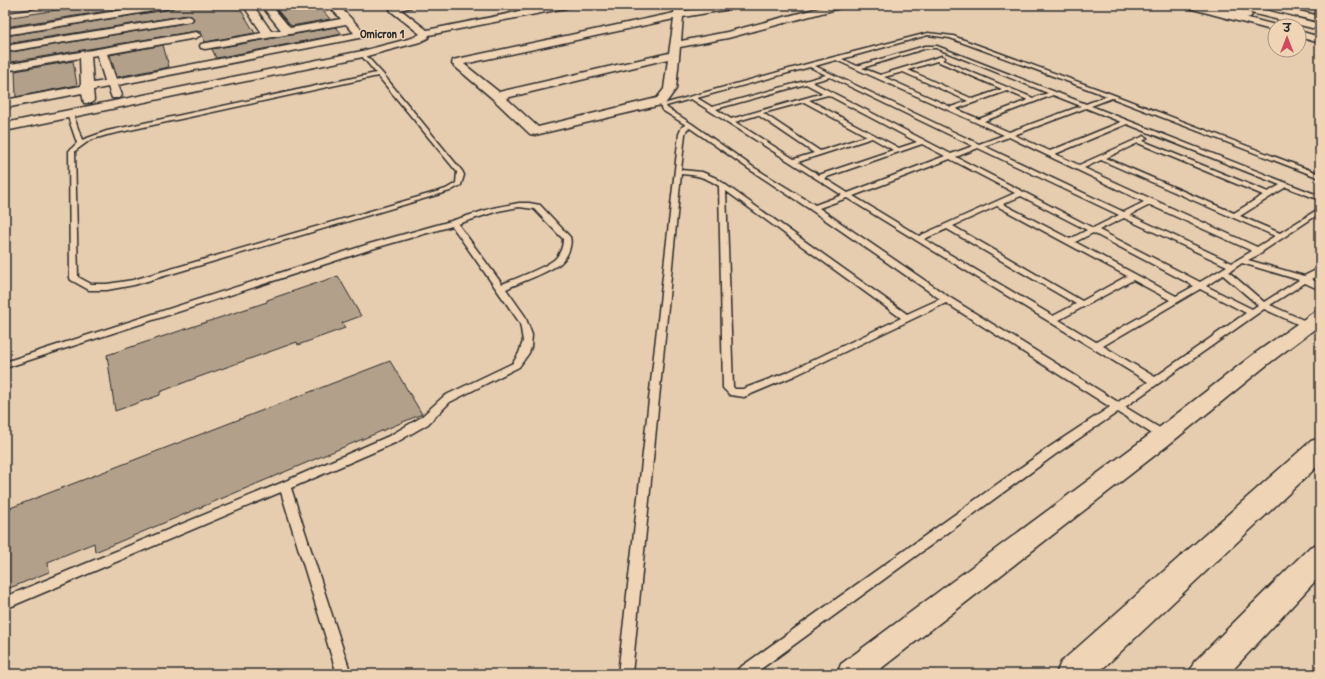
<svg xmlns="http://www.w3.org/2000/svg" width="1325" height="679" font-family="'Patrick Hand','Playpen Sans Deva',sans-serif">
	<rect width="100%" height="100%" fill="#e7cdb0"/>
	<filter id="ink" filterUnits="userSpaceOnUse"><feTurbulence type="fractalNoise" baseFrequency=".025" numOctaves="2"/><feDisplacementMap in="SourceGraphic" scale="8" xChannelSelector="R" yChannelSelector="G"/><feConvolveMatrix kernelMatrix="1 2 1 2 8 2 1 2 1" color-interpolation-filters="sRGB"/></filter>
	<g filter="url(#ink)">
		<g fill="#b2a08b" stroke="#2b2b2b">
			<polygon points="91,5 145,5 5,27 5,18"/>
			<polygon points="177,5 238,5 255,33 205,42 201,32 196,31 5,63 5,53 191,22 194,19 188,15 5,44 5,36 171,9"/>
			<polygon points="273,5 318,5 330,19 291,26"/>
			<polygon points="336,27 342,34 216,58 212,49"/>
			<polygon points="163,45 169,67 117,77 110,55"/>
			<polygon points="73,61 77,85 16,97 15,71"/>
			<polygon points="338,276 361,316 342,323 345,328 298,345 297,342 196,378 160,392 160,395 115,411 107,355 267,302 267,300"/>
			<polygon points="390,361 422,414 95,552 94,543 48,562 49,572 5,590 5,510"/>
		</g>
		<g fill="none" stroke-linecap="round" stroke-linejoin="round">
			<g stroke="#2b2b2b" stroke-width="3">
				<g id="lane">
					<path d="M 928,33 L 953,36 L 1114,95 L 1320,174 L 1320,178 L 1112,98 L 1091,106 L 1320,196 L 1320,200 L 1286,187 L 1240,216 L 1280,233 L 1320,208 L 1320,213 L 1263,251 L 1262,253 L 1248,260 L 1304,276 L 1320,268 L 1320,274 L 1311,279 L 1320,284 L 1320,290 L 1305,283 L 1270,305 L 1310,323 L 1311,325 L 1307,328 L 1304,327 L 1264,309 L 1125,407 L 1168,433 L 1169,436 L 1168,439 L 1164,440 L 1160,439 L 1118,412 L 1056,454 L 754,674 L 736,674 L 738,669 L 1048,448 L 1110,407 L 946,303 L 794,376 L 744,397 L 730,395 L 723,388 L 719,186 C 706,177 696,175 681,174 L 632,674 L 618,674 L 679,134 L 682,127 L 686,125 L 662,110 L 660,105 L 807,64 ZM 928,35 L 950,38 L 1107,96 L 1086,104 L 937,46 L 925,46 L 857,66 L 842,59 ZM 927,48 L 936,48 L 1048,93 L 1033,98 L 942,60 L 945,58 L 942,56 L 880,75 L 862,68 ZM 836,60 L 1004,135 L 979,144 L 815,66 ZM 937,61 L 1002,89 L 973,99 L 908,70 ZM 810,67 L 826,75 L 712,107 L 697,98 ZM 903,72 L 968,101 L 951,107 L 884,77 ZM 830,77 L 973,146 L 951,154 L 812,82 ZM 806,84 L 823,93 L 731,119 L 716,109 ZM 1007,91 L 1028,100 L 979,119 L 956,109 ZM 828,95 L 917,142 L 899,148 L 809,100 ZM 1053,95 L 1081,106 L 1009,132 L 984,121 ZM 691,99 L 842,195 L 815,205 L 753,167 L 692,124 L 667,108 L 666,106 ZM 804,102 L 867,136 L 820,151 L 763,113 ZM 1086,108 L 1121,122 L 1050,151 L 1014,135 ZM 758,115 L 814,153 L 794,159 L 735,122 ZM 1127,124 L 1280,185 L 1268,192 L 1143,141 L 1147,138 L 1144,136 L 1079,165 L 1055,154 ZM 690,128 L 749,169 L 811,210 L 940,299 L 907,314 L 716,178 L 702,172 L 681,170 L 685,134 L 687,129 ZM 1009,137 L 1144,202 L 1124,212 L 984,146 ZM 872,138 L 893,150 L 819,175 L 798,162 ZM 1138,143 L 1263,195 L 1234,213 L 1106,158 ZM 922,144 L 945,156 L 848,193 L 824,178 ZM 978,148 L 1119,215 L 1093,228 L 956,157 ZM 950,159 L 1015,193 L 919,236 L 853,196 ZM 1101,160 L 1275,236 L 1257,247 L 1084,168 ZM 726,191 L 901,318 L 788,372 L 743,389 L 735,389 L 733,387 ZM 1021,196 L 1087,230 L 1070,239 L 1003,204 ZM 847,198 L 1148,382 L 1118,402 L 949,297 L 819,208 ZM 1150,205 L 1252,251 L 1232,263 L 1130,215 ZM 997,206 L 1127,276 L 1082,301 L 953,226 ZM 1124,218 L 1227,266 L 1200,282 L 1099,230 ZM 947,229 L 1076,304 L 1053,316 L 924,239 ZM 1093,233 L 1194,286 L 1176,296 L 1075,242 ZM 1242,263 L 1299,280 L 1264,302 L 1229,272 ZM 1223,275 L 1258,305 L 1252,309 L 1206,286 ZM 1133,280 L 1170,300 L 1096,342 L 1059,320 ZM 1200,289 L 1246,313 L 1155,377 L 1103,346 Z"/>
					<path d="M 363,52 L 382,73 L 462,171 L 464,175 L 461,185 L 450,191 L 134,285 L 107,290 L 89,290 L 71,280 L 70,278 L 69,151 L 77,143 L 67,114 L 68,113 L 73,114 L 82,140 L 107,131 L 376,73 L 360,54 ZM 378,76 L 457,172 L 456,183 L 446,189 L 133,280 L 107,284 L 91,284 L 78,277 L 75,151 L 90,140 L 107,135 Z"/>
					<path d="M 519,203 L 529,203 L 540,205 L 570,237 C 573,246 566,260 558,265 C 542,275 523,281 506,289 L 525,316 L 532,335 L 531,347 L 529,353 L 519,367 L 450,402 L 428,424 L 397,442 L 291,488 L 351,674 L 337,674 L 281,492 L 5,609 L 5,597 L 281,483 L 389,436 L 420,418 L 444,396 L 513,363 L 519,353 L 523,341 L 520,323 L 452,226 L 375,248 L 5,368 L 5,362 L 369,244 L 451,221 L 493,208 ZM 519,207 L 534,209 L 563,239 C 563,247 560,254 555,259 C 546,267 515,279 502,284 L 458,224 L 498,211 Z"/>
				</g>
			</g>
			<g stroke="#2b2b2b" stroke-width="3">
				<g id="street">
					<polygon points="14,5 39,5 34,8 5,12 5,6"/>
					<polygon points="154,5 176,5 171,8 5,35 5,29"/>
					<path d="M 243,5 L 253,5 L 271,31 L 281,30 L 261,5 L 271,5 L 290,28 L 341,19 L 328,5 L 338,5 L 365,33 L 363,37 L 359,38 L 118,85 L 122,95 L 120,98 L 112,98 L 108,87 L 93,90 L 94,100 L 92,103 L 84,103 L 82,93 L 5,108 L 5,100 L 81,86 L 80,58 L 5,71 L 5,65 L 196,32 L 201,35 L 196,38 L 107,54 L 116,79 L 354,33 L 346,24 L 205,49 L 201,48 L 200,46 L 201,44 L 262,33 ZM 97,55 L 105,81 L 93,83 L 91,56 Z"/>
					<polygon points="398,5 413,5 411,7 401,10 427,30 552,5 571,5 566,8 429,35 428,38 420,42 363,57 5,131 5,123 362,51 412,38 420,34 392,12 390,10 394,6"/>
					<path d="M 675,5 L 685,5 L 684,11 L 726,5 L 745,5 L 743,7 L 683,17 L 681,41 L 727,32 L 830,5 L 846,5 L 844,7 L 728,38 L 680,47 L 676,89 L 665,104 L 535,135 L 530,134 L 493,99 L 452,64 L 453,60 L 457,59 L 674,13 ZM 674,19 L 669,53 L 499,92 L 464,64 ZM 668,59 L 664,89 L 657,98 L 538,127 L 506,98 Z"/>
					<polygon points="1183,5 1199,5 1279,26 1275,26 1275,31 1185,7"/>
					<polygon points="1256,5 1273,5 1320,16 1320,22 1258,7"/>
					<polygon points="1313,5 1320,5 1320,8 1315,7"/>
					<polygon points="188,16 191,17 193,19 191,21 5,52 5,46"/>
					<polygon points="1299,31 1320,37 1320,43 1299,37"/>
					<polygon points="1320,310 1320,325 1268,364 1172,442 874,674 837,674 841,664 1156,430 1254,354 1314,312"/>
				</g>
			</g>
			<g stroke="#2b2b2b" stroke-width="3">
				<g id="secondary">
					<polygon points="1204,5 1221,5 1229,7 1228,5 1246,5 1320,24 1320,30 1239,10 1250,13 1252,15 1250,17 1246,18 1205,7"/>
					<polygon points="1320,438 1320,464 1097,674 1056,674 1061,662 1311,441"/>
					<polygon points="1320,543 1320,576 1229,674 1189,674 1194,662 1310,547"/>
				</g>
			</g>
			<use href="#lane" fill="#efd4b6" fill-rule="evenodd"/>
			<use href="#street" fill="#efd4b6" fill-rule="evenodd"/>
			<use href="#secondary" fill="#efd4b6" fill-rule="evenodd"/>
		</g>
	</g>
	<g text-anchor="middle" dominant-baseline="central" stroke-width="3" stroke-linejoin="round" paint-order="stroke">
		<g font-size="12" font-weight="bold" fill="#2b2b2b" stroke="#efd4b6">
			<text x="382" y="33">Omicron 1</text>
		</g>
	</g>
	<rect width="1325" height="679" fill="none" stroke="#efd4b6" stroke-width="20"/>
	<rect x="10" y="10" width="1305" height="659" fill="none" stroke="#2b2b2b" stroke-width="1.5" filter="url(#ink)"/>
	<g transform="translate(1287 38)"><circle r="19" fill="#efd4b6" stroke="#a1907e"/>
	<path d="M0-3L7 15L0 10L-7 15Z" fill="#d1495b"/>
	<text y="-6" font-size="11" font-weight="bold" text-anchor="middle" fill="#2b2b2b">उ</text>
	</g>
</svg>
